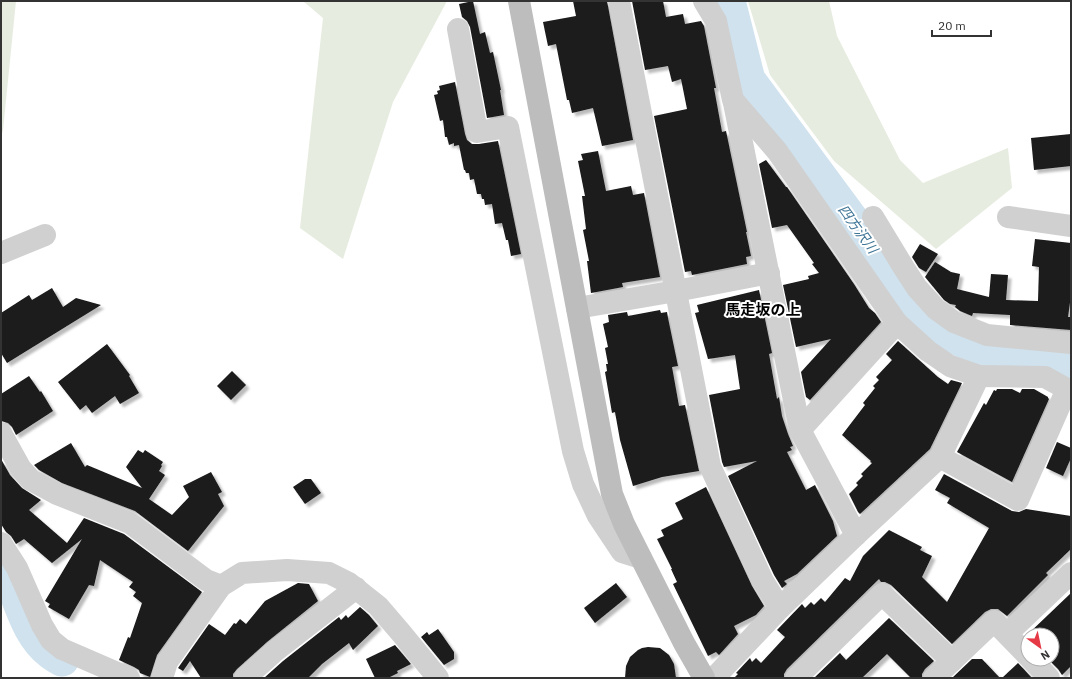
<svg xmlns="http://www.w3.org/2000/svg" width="1072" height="679" font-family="'IBM Plex Sans','Noto Sans JP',sans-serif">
	<defs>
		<filter id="shadow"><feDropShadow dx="3.5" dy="3.5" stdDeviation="1" flood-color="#0004"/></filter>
	</defs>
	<rect width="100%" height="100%" fill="#fff"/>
	<g fill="#e6ecdf">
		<polygon points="1,1 16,1 3,130 1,137"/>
		<polygon points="303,1 447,1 393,102 343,259 300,228 323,18"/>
		<polygon points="748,1 829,1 837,36 900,160 923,183 1008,148 1012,188 936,249 834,161 770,75"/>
	</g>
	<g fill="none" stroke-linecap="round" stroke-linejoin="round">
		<g stroke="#cfe2ee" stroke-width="35">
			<polyline points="728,1 748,80 918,310 939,327 978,349 1042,354 1071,363"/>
			<path d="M 8,573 C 21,599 27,634 51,652 C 54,655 58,657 62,659"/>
		</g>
	</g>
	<g fill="#1a1a1a" filter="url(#shadow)">
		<polygon points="473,1 480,34 485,32 490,53 493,52 501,90 500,90 504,115 487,118 470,27 467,21 462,17 459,4"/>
		<polygon points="573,1 607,1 633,140 602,146 593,108 572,113 569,100 567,100 556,44 548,46 543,22 576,16"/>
		<polygon points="632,1 663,1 666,17 683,14 685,24 701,21 704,26 716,88 714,88 722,132 726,131 747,232 746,232 751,256 746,257 747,264 692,275 691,271 685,272 654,116 687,109 681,79 672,82 668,66 645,70"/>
		<polygon points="455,82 465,134 467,140 472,144 479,144 498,141 521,254 511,256 508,240 506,240 502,223 495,224 492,204 485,205 484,199 482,199 481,194 477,194 474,179 470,180 469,173 466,173 465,170 464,170 459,145 454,146 454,143 449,145 447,137 445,137 443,120 440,121 434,95 438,94 437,91 440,90 439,86"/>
		<polygon points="1071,134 1071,166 1034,170 1031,138"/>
		<polygon points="598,151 606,191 631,186 633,195 644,193 660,277 622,283 623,287 591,293 587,261 589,261 583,230 586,229 582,196 585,196 578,161 583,160 581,154"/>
		<polygon points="766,160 786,187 787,187 854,284 869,308 875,313 881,322 810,400 806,397 801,372 831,339 796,347 783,285 809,279 808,276 819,273 812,264 814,263 787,225 772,228 759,164"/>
		<polygon points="1035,239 1071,243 1071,295 1068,317 1071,317 1071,330 1010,325 1010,315 973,313 972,316 960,311 955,307 956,305 950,304 944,300 925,277 935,262 951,272 960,274 957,289 989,297 991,274 1008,275 1006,300 1038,301 1039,267 1032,266"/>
		<polygon points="920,244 938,254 926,272 919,268 912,257"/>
		<polygon points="52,288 63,307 76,298 101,305 7,363 1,353 1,313 29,295 32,300"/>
		<polygon points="759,290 772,353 769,354 777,399 779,397 782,416 788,434 793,446 790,447 792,450 787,452 806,490 815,485 833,521 837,536 797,574 784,581 787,584 782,588 774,575 728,476 757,461 724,467 722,462 709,395 740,389 735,355 708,359 695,313 699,312 697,305"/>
		<polygon points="660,310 661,313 667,312 668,318 678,366 672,367 679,406 685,405 699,471 662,477 633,486 620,440 615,412 612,413 605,372 607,371 606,364 608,364 605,348 608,347 603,324 609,322 608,315 627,312 628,316"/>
		<polygon points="898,341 938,377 948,384 951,380 962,383 930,449 860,514 858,512 849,494 858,485 856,483 863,476 861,474 872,463 870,462 871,461 842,435 865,405 863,403 875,388 873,386 879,380 876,377 892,360 886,354"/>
		<polygon points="107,344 130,375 129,376 139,393 120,404 115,396 92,413 86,405 80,410 58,382"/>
		<polygon points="232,371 246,385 231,400 217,386"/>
		<polygon points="29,376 40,392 41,391 53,411 16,435 12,427 8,423 1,421 1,394"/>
		<polygon points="997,389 1012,389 1020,393 1022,389 1034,389 1048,397 1048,398 1049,399 1012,482 957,452 984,403 986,405 994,390 996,391"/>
		<polygon points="1057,442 1071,448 1071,458 1063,476 1046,468"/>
		<polygon points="71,443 85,467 87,465 142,488 126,467 138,450 143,453 145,450 163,462 161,465 162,466 159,471 165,475 149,499 172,515 189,497 183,486 211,472 222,492 218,494 224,506 188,551 135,511 62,483 39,470 34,465"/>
		<polygon points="1,459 10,475 22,488 41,500 29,510 67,543 84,518 124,534 202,592 157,655 150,677 140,673 139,670 134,667 119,660 128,637 130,638 142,603 133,596 136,592 129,587 133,582 100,560 94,586 89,585 69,619 48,607 50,604 45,601 82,539 52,563 24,539 16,544 11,536 6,532 1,524"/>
		<polygon points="944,474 1012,511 1019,512 1026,509 1071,516 1071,549 1046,573 1048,575 1007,616 998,609 991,609 985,612 952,644 891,585 885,582 881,582 879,579 787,669 784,674 784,678 734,678 738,674 736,673 750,658 752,662 756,658 761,663 785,637 777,630 802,604 805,608 811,602 814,605 821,598 825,602 845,578 850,581 863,556 889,530 922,547 920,550 932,556 922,577 947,602 989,528 947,503 950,498 935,490"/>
		<polygon points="305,479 311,479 321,493 305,504 293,487"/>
		<polygon points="706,487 752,586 764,606 756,615 734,626 738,634 719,655 716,652 708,656 673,584 677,582 671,569 672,569 657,539 664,536 661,530 683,519 675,503"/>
		<polygon points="298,583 309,584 318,601 267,642 237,669 233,674 233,678 201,678 190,661 183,671 178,668 209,624 225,635 234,623 236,624 240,619 246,624 265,601"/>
		<polygon points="616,583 627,597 595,623 584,608"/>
		<polygon points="1071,593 1071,666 1062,675 1058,669 1048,659 1052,659 1052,635 1028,635 1028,638 1026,636"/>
		<polygon points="360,607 369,615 378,626 353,650 349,643 322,664 308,678 264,678 283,661 339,617 341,620 346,615 348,618"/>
		<polygon points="889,618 934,661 925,669 922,674 922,678 911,678 887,654 862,678 814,678 840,653 846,660"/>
		<polygon points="438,629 454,652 454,659 444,665 421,637 427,632 429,635"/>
		<polygon points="395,645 411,664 397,671 398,673 388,678 375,678 366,659"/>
		<polygon points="648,647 660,648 669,655 674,664 676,678 625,678 626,666 630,657 638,650 642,648"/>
		<polygon points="972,659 982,659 1000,678 952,678"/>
		<polygon points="1018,663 1032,678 1002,678"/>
	</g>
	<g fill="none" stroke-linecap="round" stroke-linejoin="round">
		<g stroke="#d0d0d0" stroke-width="22">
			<polyline points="619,1 710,466 763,581 780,608"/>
			<polyline points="704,1 716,21 733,100 777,151 897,323 928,351 950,366 979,376 940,457 856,535 780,608 714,678"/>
			<polyline points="458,29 477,132 508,127 573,451 583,484 598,516 622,552 641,558"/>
			<polyline points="734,103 800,430 856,535"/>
			<polyline points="873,217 904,268 917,288 936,309 954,322 987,335 1071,343"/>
			<polyline points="1008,217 1071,226"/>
			<polyline points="1,253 45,235"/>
			<polyline points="577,308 676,291 769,273"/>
			<polyline points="800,430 897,323"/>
			<polyline points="1,433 21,469 31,480 57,494 130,523 206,580 221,586"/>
			<polyline points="940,457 1018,500 1067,389 1045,377 979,376"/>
			<polyline points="1,543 17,568 42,625 51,640 62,649 129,678"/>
			<polyline points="1007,634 1071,573"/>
			<polyline points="1031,659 1049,678"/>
			<polyline points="162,678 167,662 221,586 242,573 287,570 329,573 349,583 378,606 402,634 438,678"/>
			<polyline points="245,678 275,651 356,588"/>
			<polyline points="796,678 882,594 952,661"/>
			<polyline points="934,678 994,621 1028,656"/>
		</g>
		<polyline stroke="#bdbdbd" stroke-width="22" points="519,1 612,494 624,524 684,643 704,678"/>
	</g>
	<g text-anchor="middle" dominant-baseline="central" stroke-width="4" stroke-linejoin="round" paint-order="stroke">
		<g font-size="14" font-style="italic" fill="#3f7597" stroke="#fff">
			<text transform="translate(858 229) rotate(54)">四方沢川</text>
		</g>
		<g font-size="15" font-weight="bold" fill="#000" stroke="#fff">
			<text x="763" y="309">馬走坂の上</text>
		</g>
	</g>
	<rect width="1072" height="679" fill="none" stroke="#333333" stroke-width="4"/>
	<g transform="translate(1040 647) rotate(147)"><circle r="19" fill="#ffffff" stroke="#adadad"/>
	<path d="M0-3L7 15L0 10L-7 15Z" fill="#e63946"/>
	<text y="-6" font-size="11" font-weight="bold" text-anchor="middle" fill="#333333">N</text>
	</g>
	<path d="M932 30v6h59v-6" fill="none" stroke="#333333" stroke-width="2"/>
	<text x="938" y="30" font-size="12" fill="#333333" stroke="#ffffff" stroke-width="3" paint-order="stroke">20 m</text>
</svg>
